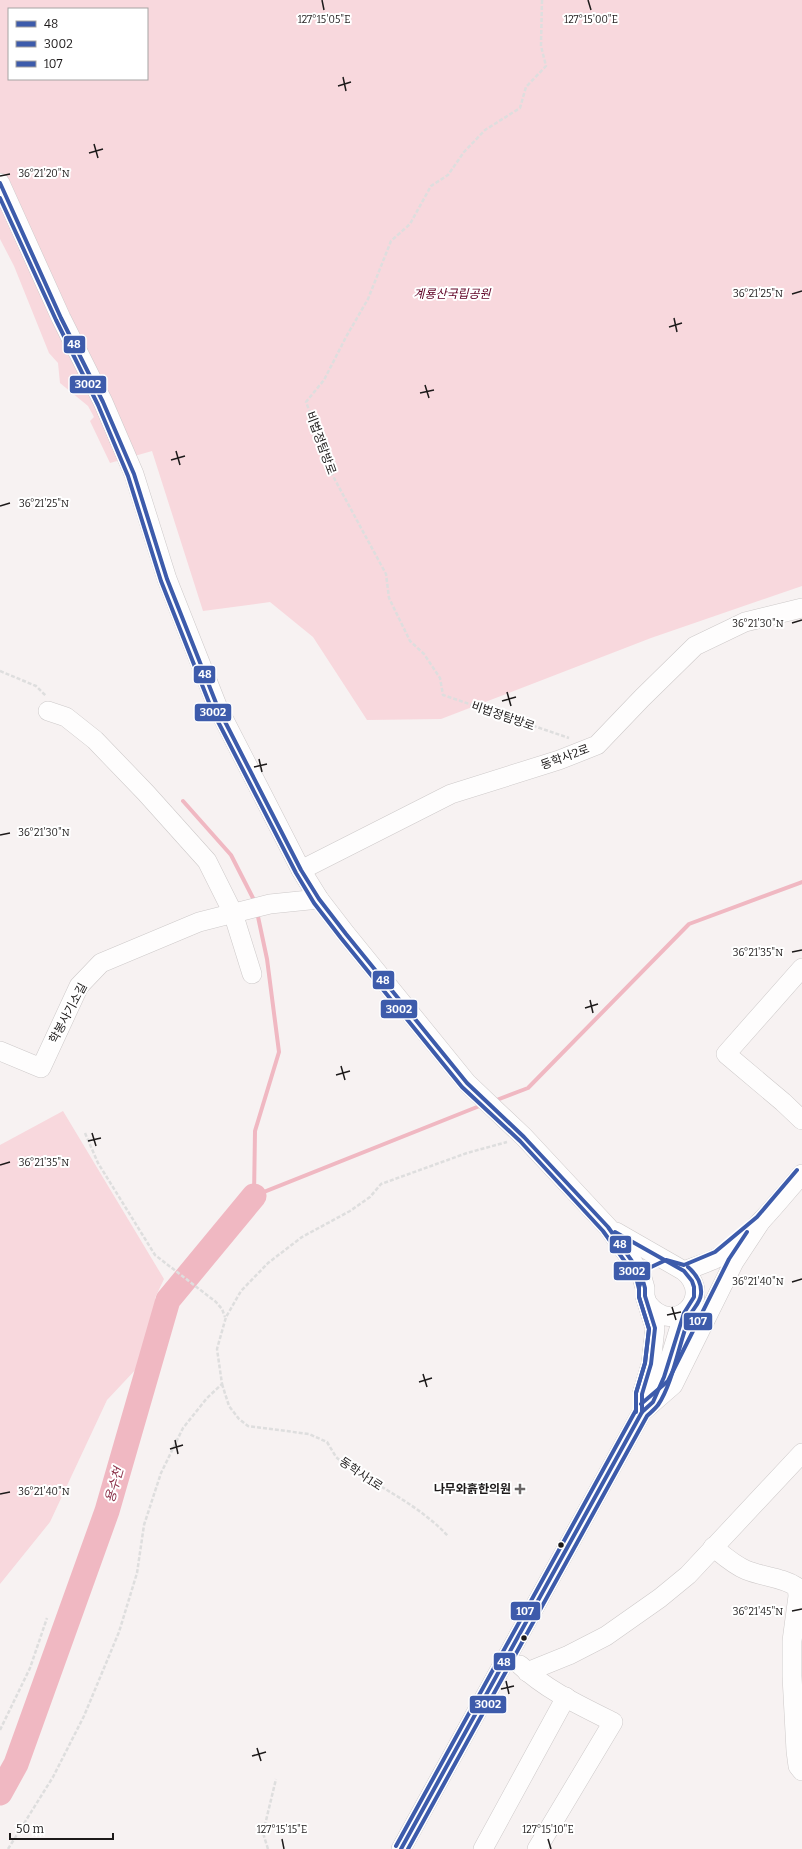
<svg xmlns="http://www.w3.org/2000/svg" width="802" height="1849" font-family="Bitter,'Noto Sans KR',serif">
	<rect width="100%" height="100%" fill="#f7f2f2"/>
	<g fill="#f8d8dd" fill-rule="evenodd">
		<path d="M 0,0 L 802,0 L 802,586 L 651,638 L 441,719 L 367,720 L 313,637 L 270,602 L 203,611 L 152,451 L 110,463 L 90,421 L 94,417 L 88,406 L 60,383 L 58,363 L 49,353 L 14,266 L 0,239 ZM 9,9 L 147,9 L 147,79 L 9,79 Z"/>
		<polygon points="63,1111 164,1279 155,1298 157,1309 155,1326 149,1351 138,1367 107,1400 50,1522 0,1584 0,1145"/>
	</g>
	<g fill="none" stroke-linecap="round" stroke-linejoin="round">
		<g stroke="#f0b8c2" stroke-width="4">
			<polyline points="183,801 231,855 255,902"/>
			<polyline points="257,912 267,959 279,1052 255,1131 254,1196 482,1105"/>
			<polyline points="494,1101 528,1088 689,924 802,882"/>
		</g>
		<polyline stroke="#f0b8c2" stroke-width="25" points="0,1793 16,1764 107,1511 168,1300 254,1196"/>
		<g stroke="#cdc9c9" stroke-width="20">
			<g id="minor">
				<polyline points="0,183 61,318 103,402 134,474 167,579 218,708 301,870 319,899 346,934 467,1083 524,1137 608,1227 641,1274 645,1288 645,1296 655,1328 651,1364 642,1394 642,1412"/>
				<polyline points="48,711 66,717 95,740 146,793 207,861 233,913 252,974"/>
				<polyline points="301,870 451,794 559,760 597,745 642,698 695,646 745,622 802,608"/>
				<polyline points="802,968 726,1054 783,1102 802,1120"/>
				<polyline points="0,1051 41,1068 79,986 101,963 199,922 270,904 319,899"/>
				<path d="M 616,1232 L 684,1271 C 715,1298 674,1337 648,1304"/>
				<path d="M 684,1271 C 696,1266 708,1263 719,1257 C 752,1236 777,1203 802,1174"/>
				<polyline points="657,1393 672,1352 684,1313"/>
				<path d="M 713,1547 C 724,1556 734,1565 746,1570 C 763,1577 782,1577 797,1587 L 798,1596 L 792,1641 L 792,1676 L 796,1751 L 798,1766 L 802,1771"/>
				<path d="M 520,1665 C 546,1690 581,1706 613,1722 L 537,1849"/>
				<polyline points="527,1672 569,1655 606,1636 660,1598 688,1575 802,1453"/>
				<polyline points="401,1849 642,1412 673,1385 734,1262 761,1221"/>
				<polyline points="483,1849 566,1697"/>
			</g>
		</g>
		<g stroke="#dedede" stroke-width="2.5" stroke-dasharray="4 2" stroke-linecap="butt">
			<polyline points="542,0 541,46 546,66 526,87 520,108 485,130 464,152 448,175 431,186 410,224 391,241 368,299 346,337 324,380 306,402 323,446 327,465 386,574 389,598 410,641 424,654 440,678 443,695 569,738"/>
			<polyline points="0,671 36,686 46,696"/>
			<polyline points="85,1133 98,1163 155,1255 216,1302 222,1309 225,1317"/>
			<path d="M 222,1384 L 229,1406 L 239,1419 L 248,1426 L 309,1434 L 327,1442 L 336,1457 L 345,1465 C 380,1487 420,1506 448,1536"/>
			<polyline points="0,1730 30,1668 47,1618"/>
			<polyline points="8,1849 53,1777 84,1716 119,1632 137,1573 144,1525 161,1473 183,1428 207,1398 222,1384 217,1349 226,1317 241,1291 268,1263 302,1237 350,1211 370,1197 381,1184 467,1153 507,1142"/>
			<polyline points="268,1849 263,1833 276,1779"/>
		</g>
		<use href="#minor" stroke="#fefdfd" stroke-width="19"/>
		<g stroke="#fff" stroke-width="7">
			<g id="bus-1">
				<polyline points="0,183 61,318 103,402 134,474 167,579 218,708 301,870 319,899 346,934 467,1083 524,1137 608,1227 641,1274 645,1288 645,1296 655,1328 651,1364 642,1394 642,1412"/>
				<polyline points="401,1849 642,1412 653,1402 664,1377 684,1313 694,1297 694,1287 692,1281 684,1271 615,1232"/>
			</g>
		</g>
		<g stroke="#fff" stroke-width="7">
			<g id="bus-2">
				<polyline points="0,198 56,320 98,405 128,476 161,581 212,710 296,873 314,903 341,938 462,1087 520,1141 603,1231 636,1277 639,1289 639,1297 649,1329 645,1363 636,1393 636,1412"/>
				<path d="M 408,1849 L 647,1416 C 650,1413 655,1409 658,1405 C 673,1383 679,1343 689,1318 C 692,1309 700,1304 701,1294 C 702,1283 696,1274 688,1267"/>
			</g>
		</g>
		<g stroke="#fff" stroke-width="7">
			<g id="bus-3">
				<polyline points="641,1404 668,1381 729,1259 747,1232"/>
				<polyline points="396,1846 636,1410 636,1393 645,1363 649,1329 639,1297 639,1287 643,1277 649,1268 666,1260 684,1265 715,1252 757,1217 797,1170"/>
			</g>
		</g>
		<use href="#bus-1" stroke="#3d5bab" stroke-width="4"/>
		<use href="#bus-2" stroke="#3d5bab" stroke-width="4"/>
		<use href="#bus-3" stroke="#3d5bab" stroke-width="4"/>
	</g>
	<path fill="none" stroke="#1d1a1a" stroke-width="1.5" d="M 322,0 L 324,10M 588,0 L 591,10M 343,77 L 346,91M 338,86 L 351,82M 94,144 L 98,158M 89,153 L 103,149M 0,176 L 10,174M 792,294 L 802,291M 674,318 L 677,332M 669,327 L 682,323M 425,385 L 429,398M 420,393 L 434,390M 176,451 L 180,465M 171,460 L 185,456M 0,506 L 10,503M 792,623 L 802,620M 507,692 L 511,706M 502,701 L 516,697M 259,759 L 262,772M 254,767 L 267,764M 0,835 L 10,833M 792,952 L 802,950M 590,1000 L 593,1013M 585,1008 L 598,1004M 341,1066 L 345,1080M 336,1075 L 350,1071M 92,1133 L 96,1146M 88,1141 L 101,1138M 0,1165 L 10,1162M 792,1282 L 802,1279M 672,1307 L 676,1320M 667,1315 L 681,1312M 423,1374 L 427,1387M 419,1382 L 432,1378M 175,1440 L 178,1454M 170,1449 L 183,1445M 0,1494 L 10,1492M 792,1611 L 802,1609M 506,1681 L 509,1694M 501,1689 L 514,1686M 257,1748 L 261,1761M 252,1756 L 266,1752M 282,1839 L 284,1849M 548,1839 L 551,1849"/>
	<path fill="#696666" stroke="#fff" stroke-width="1.5" d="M518 1483h4v4h4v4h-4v4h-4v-4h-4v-4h4z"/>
	<g fill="#1d1a1a" stroke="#fff" stroke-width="1.5">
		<circle cx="561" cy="1545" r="3.5"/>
		<circle cx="524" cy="1638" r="3.5"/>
	</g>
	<g text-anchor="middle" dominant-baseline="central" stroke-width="4" stroke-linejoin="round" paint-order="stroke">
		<g font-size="12" font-style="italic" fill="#5e0024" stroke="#fff">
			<text x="452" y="294">계룡산국립공원</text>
		</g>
		<g font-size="12" fill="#1d1a1a" stroke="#fff">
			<text transform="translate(321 443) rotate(70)">비법정탐방로</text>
			<text transform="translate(503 716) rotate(19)">비법정탐방로</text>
			<text transform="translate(565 757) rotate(-20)">동학사2로</text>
			<text transform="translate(68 1013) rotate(-62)">학봉사기소길</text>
			<text transform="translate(361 1474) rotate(34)">동학사1로</text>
		</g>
		<g font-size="12" font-weight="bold" fill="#1d1a1a" stroke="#fff" text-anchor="end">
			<text x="511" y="1489">나무와흙한의원</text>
		</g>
		<g font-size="13" font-style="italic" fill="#892e46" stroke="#fff">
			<text transform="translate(114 1485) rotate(-74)">용수천</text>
		</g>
	</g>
	<g font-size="10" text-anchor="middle" fill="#1d1a1a" stroke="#fff" stroke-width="4" stroke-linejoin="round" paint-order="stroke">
		<text x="324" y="23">127°15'05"E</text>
		<text x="591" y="23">127°15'00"E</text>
		<text x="44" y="177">36°21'20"N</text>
		<text x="758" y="297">36°21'25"N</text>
		<text x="44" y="507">36°21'25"N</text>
		<text x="758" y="627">36°21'30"N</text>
		<text x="44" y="836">36°21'30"N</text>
		<text x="758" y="956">36°21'35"N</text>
		<text x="44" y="1166">36°21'35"N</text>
		<text x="758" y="1285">36°21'40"N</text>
		<text x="44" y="1495">36°21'40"N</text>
		<text x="758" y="1615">36°21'45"N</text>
		<text x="282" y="1833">127°15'15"E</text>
		<text x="548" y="1833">127°15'10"E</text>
	</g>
	<g stroke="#fff" stroke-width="1.5">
		<rect x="63" y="335" width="23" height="19" rx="4" fill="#3d5bab"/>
		<rect x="69" y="375" width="38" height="19" rx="4" fill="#3d5bab"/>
		<rect x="193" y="665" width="23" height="19" rx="4" fill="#3d5bab"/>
		<rect x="194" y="703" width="38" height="19" rx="4" fill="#3d5bab"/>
		<rect x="372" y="970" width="23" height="20" rx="4" fill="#3d5bab"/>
		<rect x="380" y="999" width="38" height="20" rx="4" fill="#3d5bab"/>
		<rect x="609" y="1235" width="23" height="19" rx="4" fill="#3d5bab"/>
		<rect x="613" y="1261" width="38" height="20" rx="4" fill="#3d5bab"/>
		<rect x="683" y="1312" width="30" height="19" rx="4" fill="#3d5bab"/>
		<rect x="510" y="1601" width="31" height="20" rx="4" fill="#3d5bab"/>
		<rect x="493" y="1652" width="23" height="19" rx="4" fill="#3d5bab"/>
		<rect x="469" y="1695" width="38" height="19" rx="4" fill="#3d5bab"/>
	</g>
	<g font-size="11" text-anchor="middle" font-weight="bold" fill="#fff">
		<text x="74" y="348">48</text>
		<text x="88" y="388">3002</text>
		<text x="205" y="678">48</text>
		<text x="213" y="716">3002</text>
		<text x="383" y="984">48</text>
		<text x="399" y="1013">3002</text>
		<text x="620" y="1248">48</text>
		<text x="632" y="1275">3002</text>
		<text x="698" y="1325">107</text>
		<text x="525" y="1615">107</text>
		<text x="504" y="1666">48</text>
		<text x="488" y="1708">3002</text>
	</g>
	<rect x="8" y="8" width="140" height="72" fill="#ffffff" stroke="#a5a3a3"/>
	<rect x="16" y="21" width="20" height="6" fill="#3d5bab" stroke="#a5a3a3"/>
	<text x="44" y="28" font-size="12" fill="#1d1a1a">48</text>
	<rect x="16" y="41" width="20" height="6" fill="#3d5bab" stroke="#a5a3a3"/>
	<text x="44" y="48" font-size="12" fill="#1d1a1a">3002</text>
	<rect x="16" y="61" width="20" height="6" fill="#3d5bab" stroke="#a5a3a3"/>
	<text x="44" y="68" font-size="12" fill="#1d1a1a">107</text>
	<path d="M10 1833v6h103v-6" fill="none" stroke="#1d1a1a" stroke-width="2"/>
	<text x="16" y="1833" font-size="12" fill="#1d1a1a" stroke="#ffffff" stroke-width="3" paint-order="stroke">50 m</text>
</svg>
